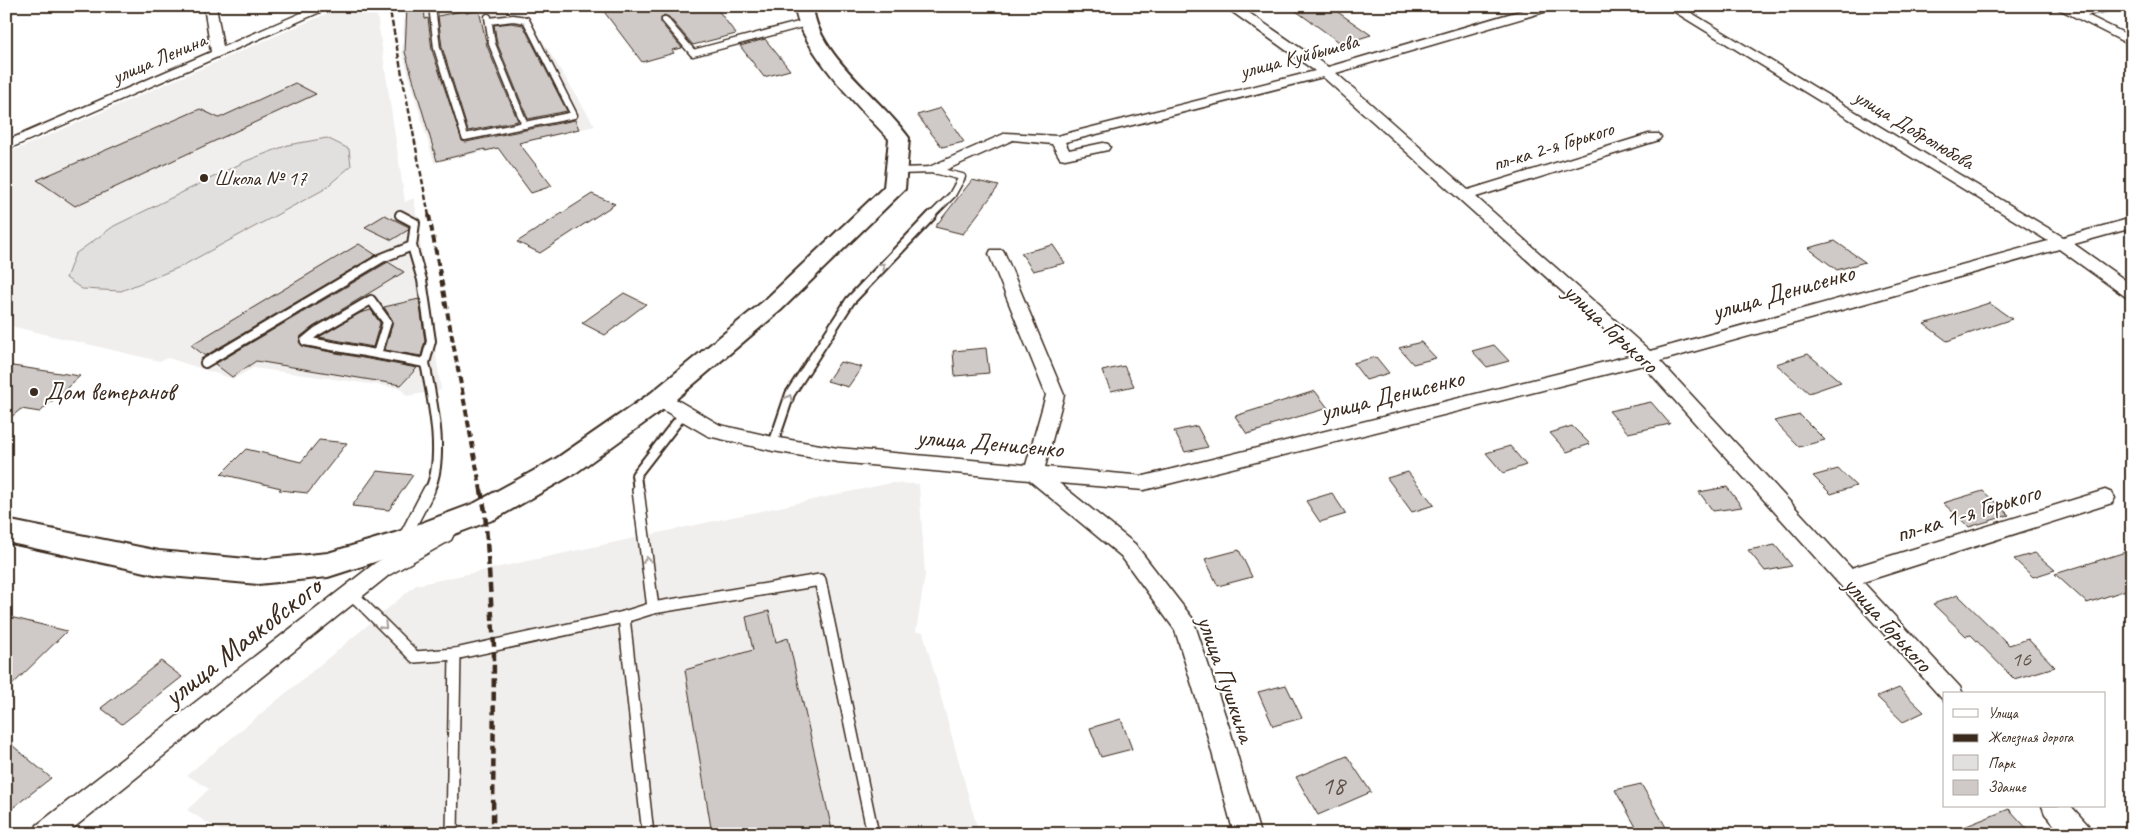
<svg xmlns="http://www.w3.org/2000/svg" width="2138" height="840" font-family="Caveat,sans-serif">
	<rect width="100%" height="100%" fill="#fff"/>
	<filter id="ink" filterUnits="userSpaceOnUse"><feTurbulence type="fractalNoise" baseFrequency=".02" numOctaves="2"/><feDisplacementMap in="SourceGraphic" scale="10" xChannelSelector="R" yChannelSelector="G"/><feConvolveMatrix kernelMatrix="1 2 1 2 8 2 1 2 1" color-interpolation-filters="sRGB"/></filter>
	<g filter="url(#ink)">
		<g fill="#f1efee">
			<polygon points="344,6 376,8 405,202 414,198 441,390 407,396 400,388 253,368 233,379 168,358 159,361 6,325 6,154"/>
			<polygon points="405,6 479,6 528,17 595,126 434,163 402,52"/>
			<polygon points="891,483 919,484 925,575 916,632 923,632 979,834 225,834 187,810 209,789 187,775 416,585"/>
		</g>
		<polygon fill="#e2e0de" stroke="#8e857e" points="327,138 349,149 351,166 323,190 180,267 121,291 82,289 66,278 75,254 114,226 246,161 288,145"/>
		<g fill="#cfcac7" stroke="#3b2a1e">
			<polygon points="407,6 424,6 425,19 428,18 432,50 462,141 466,142 575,120 579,129 519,143 552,186 531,193 498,148 485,151 485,149 437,161 405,52"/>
			<polygon points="617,6 715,6 736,34 693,45 669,17 664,15 661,18 661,23 682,48 672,50 674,53 642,62 602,9"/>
			<polygon points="1289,6 1329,6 1371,35 1342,44"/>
			<polygon points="466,10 466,13 479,10 487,46 518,121 468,131 442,47 438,16"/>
			<polygon points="511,23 523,25 567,111 528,119 497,43 494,25"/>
			<polygon points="765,39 790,70 764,77 740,46"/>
			<polygon points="295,83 316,94 75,206 37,180 200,109 219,118"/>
			<polygon points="941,108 964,142 942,147 917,115"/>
			<polygon points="972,180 999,186 963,234 935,227"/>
			<polygon points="592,194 615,204 540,253 517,242"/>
			<polygon points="385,215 409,227 408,230 392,240 365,227"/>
			<polygon points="1835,241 1865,262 1837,270 1808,248"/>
			<polygon points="359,244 376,255 205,356 191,345"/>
			<polygon points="1053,245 1065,263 1033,271 1021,253"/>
			<polygon points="388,262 404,272 313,327 301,336 299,342 304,347 417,368 401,385 256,361 232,377 215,364"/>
			<polygon points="624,293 646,304 605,335 582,323"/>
			<polygon points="419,299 425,341 421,356 385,350 393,321 384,307"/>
			<polygon points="1989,303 2012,319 1947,341 1924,324"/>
			<polygon points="371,310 380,323 373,347 319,337 360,313"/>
			<polygon points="1421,342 1436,358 1413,364 1399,348"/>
			<polygon points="1494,345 1509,361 1487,367 1472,351"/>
			<polygon points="986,348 989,373 955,376 953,351"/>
			<polygon points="1808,354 1841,382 1809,393 1776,364"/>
			<polygon points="1376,357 1389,373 1366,380 1353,363"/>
			<polygon points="840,362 862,367 848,387 827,381"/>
			<polygon points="6,365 80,376 40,412 21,409 6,421"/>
			<polygon points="1124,366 1134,386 1111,391 1102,371"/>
			<polygon points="1315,391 1328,408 1270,425 1271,427 1247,434 1235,416"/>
			<polygon points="1651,402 1670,424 1628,433 1609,411"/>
			<polygon points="1800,415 1825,440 1799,447 1774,421"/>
			<polygon points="1197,426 1208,447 1185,452 1174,431"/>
			<polygon points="1572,426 1590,444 1567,452 1550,433"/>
			<polygon points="319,440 347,443 308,493 279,490 281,488 221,474 246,449 301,462"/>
			<polygon points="1510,446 1526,465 1503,473 1486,453"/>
			<polygon points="1838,469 1856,486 1831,494 1813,476"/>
			<polygon points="377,471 413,475 389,510 352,506"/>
			<polygon points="1408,472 1434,505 1412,512 1387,478"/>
			<polygon points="1727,487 1742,507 1713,511 1699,492"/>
			<polygon points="1983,491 2009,515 1969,527 1943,503"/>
			<polygon points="1332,493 1346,514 1320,522 1306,501"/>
			<polygon points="1775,545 1792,566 1765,571 1748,550"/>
			<polygon points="1239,550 1252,577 1218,586 1205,559"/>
			<polygon points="2132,550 2132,588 2087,603 2055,574"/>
			<polygon points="2035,553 2055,570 2033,577 2014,559"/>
			<polygon points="1958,595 2009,645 2028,639 2055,667 2014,679 1971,635 1966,636 1933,604"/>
			<polygon points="769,611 776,642 788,638 833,834 712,834 685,670 753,650 746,617"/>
			<polygon points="6,616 67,631 6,691"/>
			<polygon points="161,661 182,677 122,724 101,708"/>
			<polygon points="1286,685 1302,718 1273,726 1258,692"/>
			<polygon points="1899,688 1924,712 1903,722 1877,697"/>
			<polygon points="1121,719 1132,749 1101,757 1090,728"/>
			<polygon points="6,740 51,778 6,813"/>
			<polygon points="1347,756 1371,792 1318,815 1296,777"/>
			<polygon points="1641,784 1670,834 1640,834 1615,790"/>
			<polygon points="2009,809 2032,834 1949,834 1949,833"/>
		</g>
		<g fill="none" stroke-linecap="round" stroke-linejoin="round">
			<g stroke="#3b2a1e" stroke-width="9">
				<g id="lane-far2">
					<polyline points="432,6 437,48 465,137 574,115 526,20 513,18 489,21"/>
					<polyline points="488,17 492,44 525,125"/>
					<polyline points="665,20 693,53 806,23"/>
					<polyline points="897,171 934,170 962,177 952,195 931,216"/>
					<polyline points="400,215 402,216"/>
				</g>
			</g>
			<g stroke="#3b2a1e" stroke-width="12">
				<g id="lane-far1">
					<polyline points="400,215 415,223 412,246 422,280 431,341 425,363"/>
					<path d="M 377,354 L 387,322 L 371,300 L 316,332 L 305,341 L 425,363 C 432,399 446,458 429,491"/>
					<polyline points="205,363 382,258 412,246"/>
					<polyline points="773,444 790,394 850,301 932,215"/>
					<polyline points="638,491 636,475 684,413"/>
				</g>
			</g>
			<g stroke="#3b2a1e" stroke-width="14">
				<g id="lane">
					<polyline points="638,490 653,608"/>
					<polyline points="404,538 429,490"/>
					<polyline points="352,594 415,657 455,654 452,834"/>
					<polyline points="455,654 624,617"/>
					<polyline points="648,834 624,617 653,608 820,580 873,834"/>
				</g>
			</g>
			<g stroke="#3b2a1e" stroke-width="3">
				<g id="street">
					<polygon points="204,6 216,6 223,47 317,6 334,6 6,150 6,141 211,52"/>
					<polygon points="1224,6 1239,6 1328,67 1536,6 1556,6 1554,9 1336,73 1468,190 1649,134 1659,134 1661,137 1659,140 1476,197 1650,351 2048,241 1665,6 1680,6 2063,237 2132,218 2132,228 2074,244 2132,285 2132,298 2126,297 2059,249 1660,361 1851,568 2105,490 2112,493 2115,498 2112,503 1863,582 1960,687 1963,694 1944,694 1944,701 1643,365 1144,490 1059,483 1135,544 1193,619 1230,730 1260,834 1234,834 1206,730 1175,630 1121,556 1029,480 838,462 773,451 708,436 653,404 651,399 653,394 660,392 667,394 720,425 773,437 838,448 1026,465 1046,395 989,254 991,250 1003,250 1005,254 1064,395 1045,467 1144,476 1633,355 1323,77 1065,142 1069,150 1103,143 1108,144 1110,147 1108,150 1065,159 1060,158 1052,144 1013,140 939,173 934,174 927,170 929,167 1006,133 1057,136 1315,71"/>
					<polygon points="2053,6 2069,6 2077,10 2094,6 2118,6 2116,9 2087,15 2132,37 2132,46"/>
					<polygon points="444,526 451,528 454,534 451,540 389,575 66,834 34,834 37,825 375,563"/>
					<polygon points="2042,806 2071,806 2088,825 2091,834 2062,834 2045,814"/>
				</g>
			</g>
			<g stroke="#3b2a1e" stroke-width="4">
				<path id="secondary" d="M 795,6 L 813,6 C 817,56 882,99 909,138 L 905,189 L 781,310 L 669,405 L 577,472 L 495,519 L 412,550 L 328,577 L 258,584 L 159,575 L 6,542 L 6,520 L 159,551 L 258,560 L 328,553 L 395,533 L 475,503 L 557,458 L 651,393 L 765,300 L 884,187 L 889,139 C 861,109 798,47 795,6 Z"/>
			</g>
			<use href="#lane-far2" stroke="#fff" stroke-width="6"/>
			<use href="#lane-far1" stroke="#fff" stroke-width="8"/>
			<use href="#lane" stroke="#fff" stroke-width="11"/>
			<use href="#street" fill="#fff" fill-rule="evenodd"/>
			<use href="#secondary" fill="#fff" fill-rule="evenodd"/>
			<polyline stroke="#3b2a1e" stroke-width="2.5" stroke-dasharray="5.5 2.5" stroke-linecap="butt" points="389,6 429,216"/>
			<polyline stroke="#3b2a1e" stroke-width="4" stroke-dasharray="7 4" stroke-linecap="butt" points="429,215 481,491"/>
			<polyline stroke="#3b2a1e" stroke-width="4.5" stroke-dasharray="9 4.5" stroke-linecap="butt" points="481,490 485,511 494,646 493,834"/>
		</g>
		<defs><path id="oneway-chevron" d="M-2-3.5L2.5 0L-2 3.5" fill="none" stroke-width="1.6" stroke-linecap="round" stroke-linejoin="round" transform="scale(1.25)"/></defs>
		<g stroke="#a79f9a">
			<use href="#oneway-chevron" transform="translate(882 266) rotate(-48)"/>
			<use href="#oneway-chevron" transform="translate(789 398) rotate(-67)"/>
			<use href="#oneway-chevron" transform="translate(647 560) rotate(-97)"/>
			<use href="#oneway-chevron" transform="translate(384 626) rotate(45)"/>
		</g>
	</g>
	<g fill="#3b2a1e" stroke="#fff" stroke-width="2">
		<circle cx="204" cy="178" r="5"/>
		<circle cx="34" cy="392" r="5"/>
	</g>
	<g text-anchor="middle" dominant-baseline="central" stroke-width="4" stroke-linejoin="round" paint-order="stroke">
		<g font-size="21" fill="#3b2a1e" stroke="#fff">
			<text transform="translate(1299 56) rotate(-15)">улица Куйбышева</text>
			<text transform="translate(159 58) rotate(-23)">улица Ленина</text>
			<text transform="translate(1914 129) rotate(31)">улица Добролюбова</text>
			<text transform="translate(1553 146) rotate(-17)">пл-ка 2-я Горького</text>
		</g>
		<g font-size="21" fill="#3b2a1e" stroke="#fff" text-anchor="start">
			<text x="214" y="178">Школа № 17</text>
		</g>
		<g font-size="22" fill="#605248">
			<text x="2021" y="659">16</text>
		</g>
		<g font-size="25" fill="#3b2a1e" stroke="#fff">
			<text transform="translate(1783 292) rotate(-16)">улица Денисенко</text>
			<text transform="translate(1611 328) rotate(43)">улица Горького</text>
			<text transform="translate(1392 395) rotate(-14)">улица Денисенко</text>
			<text transform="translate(990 443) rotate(5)">улица Денисенко</text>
			<text transform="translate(1968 513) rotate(-17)">пл-ка 1-я Горького</text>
			<text transform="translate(1888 624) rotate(48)">улица Горького</text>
			<text transform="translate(1226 679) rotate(71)">улица Пушкина</text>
		</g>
		<g font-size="25" fill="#3b2a1e" stroke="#fff" text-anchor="start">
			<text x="44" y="392">Дом ветеранов</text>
		</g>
		<g font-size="26" fill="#605248">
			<text x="1333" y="785">18</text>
		</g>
		<g font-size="30" fill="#3b2a1e" stroke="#fff">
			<text transform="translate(242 641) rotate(-38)">улица Маяковского</text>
		</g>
	</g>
	<rect width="2138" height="840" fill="none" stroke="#fff" stroke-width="25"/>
	<rect x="12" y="12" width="2113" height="815" fill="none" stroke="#3b2a1e" stroke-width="2" filter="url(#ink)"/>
	<rect x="1943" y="692" width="162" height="115" fill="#ffffff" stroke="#b1aaa5"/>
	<rect x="1953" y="709" width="25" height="8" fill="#ffffff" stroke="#b1aaa5"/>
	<text x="1988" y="718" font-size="15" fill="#3b2a1e">Улица</text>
	<rect x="1953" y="734" width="25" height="8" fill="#3b2a1e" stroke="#b1aaa5"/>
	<text x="1988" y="742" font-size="15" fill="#3b2a1e">Железная дорога</text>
	<rect x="1953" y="755" width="25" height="15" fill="#e2e0de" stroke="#b1aaa5"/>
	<text x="1988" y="768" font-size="15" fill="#3b2a1e">Парк</text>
	<rect x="1953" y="780" width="25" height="15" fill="#cfcac7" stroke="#b1aaa5"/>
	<text x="1988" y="792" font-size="15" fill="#3b2a1e">Здание</text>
</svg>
